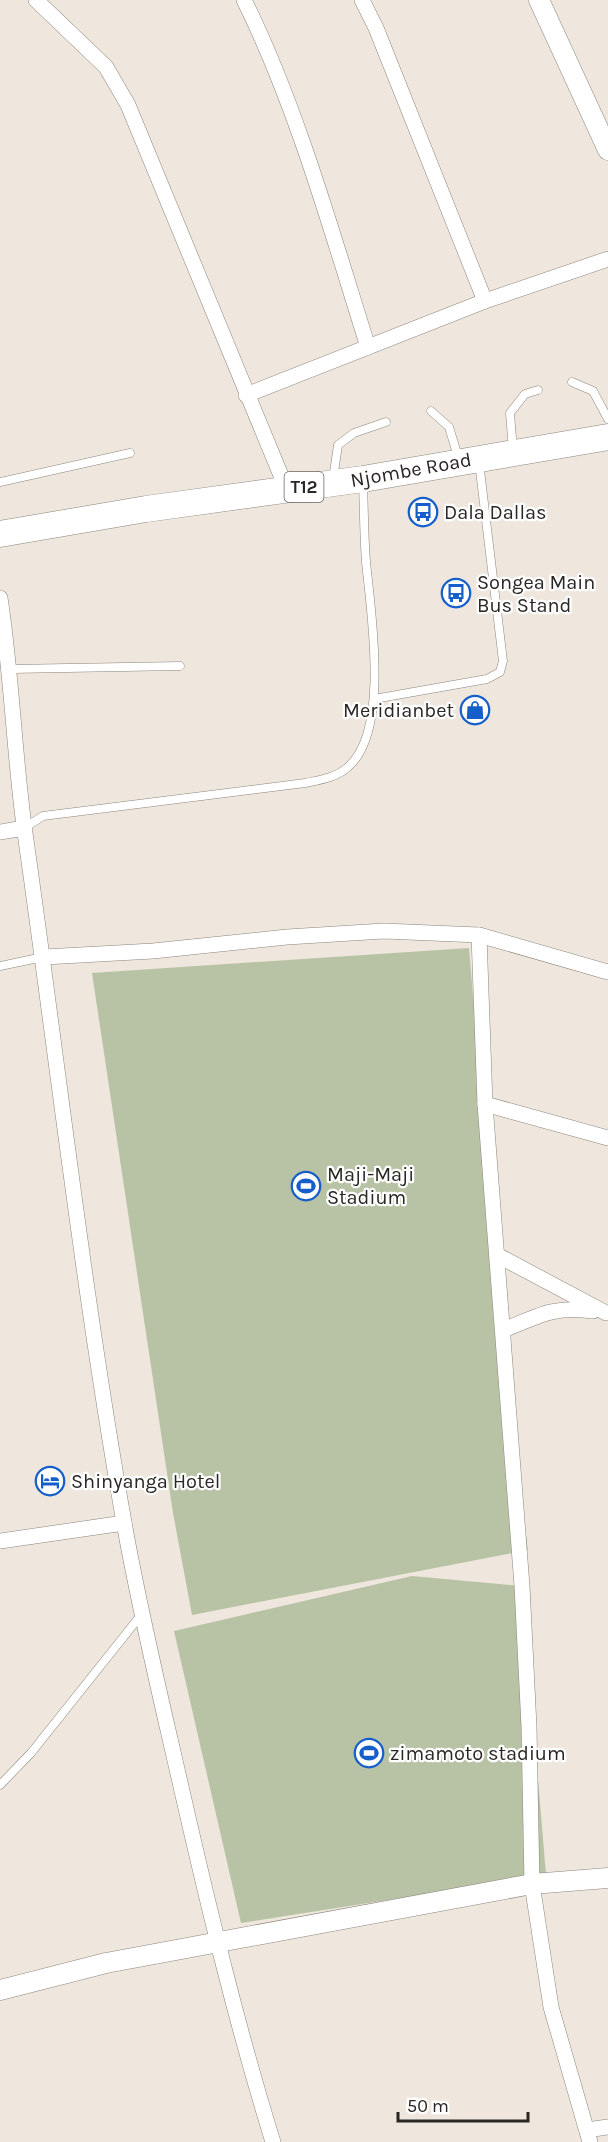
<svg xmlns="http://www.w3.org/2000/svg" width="608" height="2142" font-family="Karla,sans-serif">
	<rect width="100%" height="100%" fill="#efe7dd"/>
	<g fill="#b8c3a5">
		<polygon points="469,948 507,1399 528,1550 192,1615 173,1513 92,973"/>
		<polygon points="412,1576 522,1586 546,1875 241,1923 174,1631"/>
	</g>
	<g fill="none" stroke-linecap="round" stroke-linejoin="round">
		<g stroke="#8c857c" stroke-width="9">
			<g id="service">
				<polyline points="572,382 593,391 608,419"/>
				<polyline points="431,411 449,427 459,460"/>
				<polyline points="513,451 510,413 525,394 538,390"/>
				<polyline points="333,479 338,445 354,433 386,422"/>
				<polyline points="0,482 130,453"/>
				<polyline points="11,669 180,666"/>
				<polyline points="374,699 487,679 500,672 503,661 479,462"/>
				<path d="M 24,828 L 43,816 L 305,783 C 319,780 336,778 348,767 C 390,731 371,613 366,562 C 364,536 364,510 363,484"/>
				<polyline points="0,966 43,957"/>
				<polyline points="0,1785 31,1753 141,1615"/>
			</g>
		</g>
		<g stroke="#8c857c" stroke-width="16">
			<g id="minor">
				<polyline points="36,0 106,67 128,105 287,490"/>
				<path d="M 244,0 C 297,107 332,233 368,347"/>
				<polyline points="362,0 376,28 485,301"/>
				<polyline points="246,395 485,301 608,259"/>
				<path d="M 0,598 C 12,676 14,755 25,833 C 58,1065 84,1298 125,1528 C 141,1617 162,1703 182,1791 C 209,1909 237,2026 273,2142"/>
				<polyline points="0,832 24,828"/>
				<polyline points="479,935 485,1104 522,1586 529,1727 532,1884 551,2007 590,2142"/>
				<polyline points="44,957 153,951 287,937 384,931 479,935 608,972"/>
				<polyline points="485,1104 608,1138"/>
				<polyline points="497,1255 606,1313"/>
				<path d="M 504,1330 C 537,1316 556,1305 593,1311"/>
				<polyline points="0,1541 124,1523"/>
				<polyline points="587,2130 608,2127"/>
			</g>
		</g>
		<g stroke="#8c857c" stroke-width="21">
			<g id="tertiary">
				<polyline points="539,0 608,150"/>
				<polyline points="0,1990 106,1963 532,1884 608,1878"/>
			</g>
		</g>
		<g stroke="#8c857c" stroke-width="27">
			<polyline id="trunk" points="0,534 146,509 363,479 608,437"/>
		</g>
		<use href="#service" stroke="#fff" stroke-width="8"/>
		<use href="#minor" stroke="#fff" stroke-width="15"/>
		<use href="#tertiary" stroke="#fff" stroke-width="20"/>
		<use href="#trunk" stroke="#fff" stroke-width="26"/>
	</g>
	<defs>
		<g id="bus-ring" transform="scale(1.5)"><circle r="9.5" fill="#fff" stroke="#165fca" stroke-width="1.5"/><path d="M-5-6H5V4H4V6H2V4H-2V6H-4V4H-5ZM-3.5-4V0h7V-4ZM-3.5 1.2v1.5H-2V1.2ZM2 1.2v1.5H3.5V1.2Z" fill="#165fca"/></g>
		<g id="shop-ring" transform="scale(1.5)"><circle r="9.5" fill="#fff" stroke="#165fca" stroke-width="1.5"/><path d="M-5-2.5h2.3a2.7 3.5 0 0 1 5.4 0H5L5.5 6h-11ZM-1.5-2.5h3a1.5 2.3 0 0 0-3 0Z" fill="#165fca"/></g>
		<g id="stadium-ring" transform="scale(1.5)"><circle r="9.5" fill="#fff" stroke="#165fca" stroke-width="1.5"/><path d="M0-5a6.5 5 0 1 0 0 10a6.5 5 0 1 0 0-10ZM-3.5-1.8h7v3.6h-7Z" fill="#165fca"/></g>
		<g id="hotel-ring" transform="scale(1.5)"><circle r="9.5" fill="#fff" stroke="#165fca" stroke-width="1.5"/><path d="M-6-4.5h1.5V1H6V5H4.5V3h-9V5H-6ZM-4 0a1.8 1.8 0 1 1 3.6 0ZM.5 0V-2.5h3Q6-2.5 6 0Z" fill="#165fca"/></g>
	</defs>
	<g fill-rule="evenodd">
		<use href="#bus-ring" x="423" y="512"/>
		<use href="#bus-ring" x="456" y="593"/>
		<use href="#shop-ring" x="475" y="710"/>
		<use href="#stadium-ring" x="306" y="1186"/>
		<use href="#hotel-ring" x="50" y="1481"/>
		<use href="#stadium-ring" x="369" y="1753"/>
	</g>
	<g text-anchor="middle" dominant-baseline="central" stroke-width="4.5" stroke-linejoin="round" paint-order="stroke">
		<rect fill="#fff" stroke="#696865" stroke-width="1.5" x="284.5" y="472" width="39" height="30" rx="4.5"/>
		<g font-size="18" font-weight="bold" fill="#292723">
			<text x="304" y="487">T12</text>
		</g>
		<g font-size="20" fill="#292723" stroke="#fff">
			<text transform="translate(411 470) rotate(-10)">Njombe Road</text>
		</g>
		<g font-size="20" fill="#292723" stroke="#fff" text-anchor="start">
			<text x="444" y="512">Dala Dallas</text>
			<text x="477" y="582">Songea Main<tspan x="477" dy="23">Bus Stand</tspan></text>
			<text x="454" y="710" text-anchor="end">Meridianbet</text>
			<text x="327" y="1174">Maji-Maji<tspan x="327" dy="23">Stadium</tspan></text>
			<text x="71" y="1481">Shinyanga Hotel</text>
			<text x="390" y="1753">zimamoto stadium</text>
		</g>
	</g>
	<path d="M398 2112v9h130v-9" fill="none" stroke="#292723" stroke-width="3"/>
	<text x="407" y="2112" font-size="18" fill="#292723" stroke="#ffffff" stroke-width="4.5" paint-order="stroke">50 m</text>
</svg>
